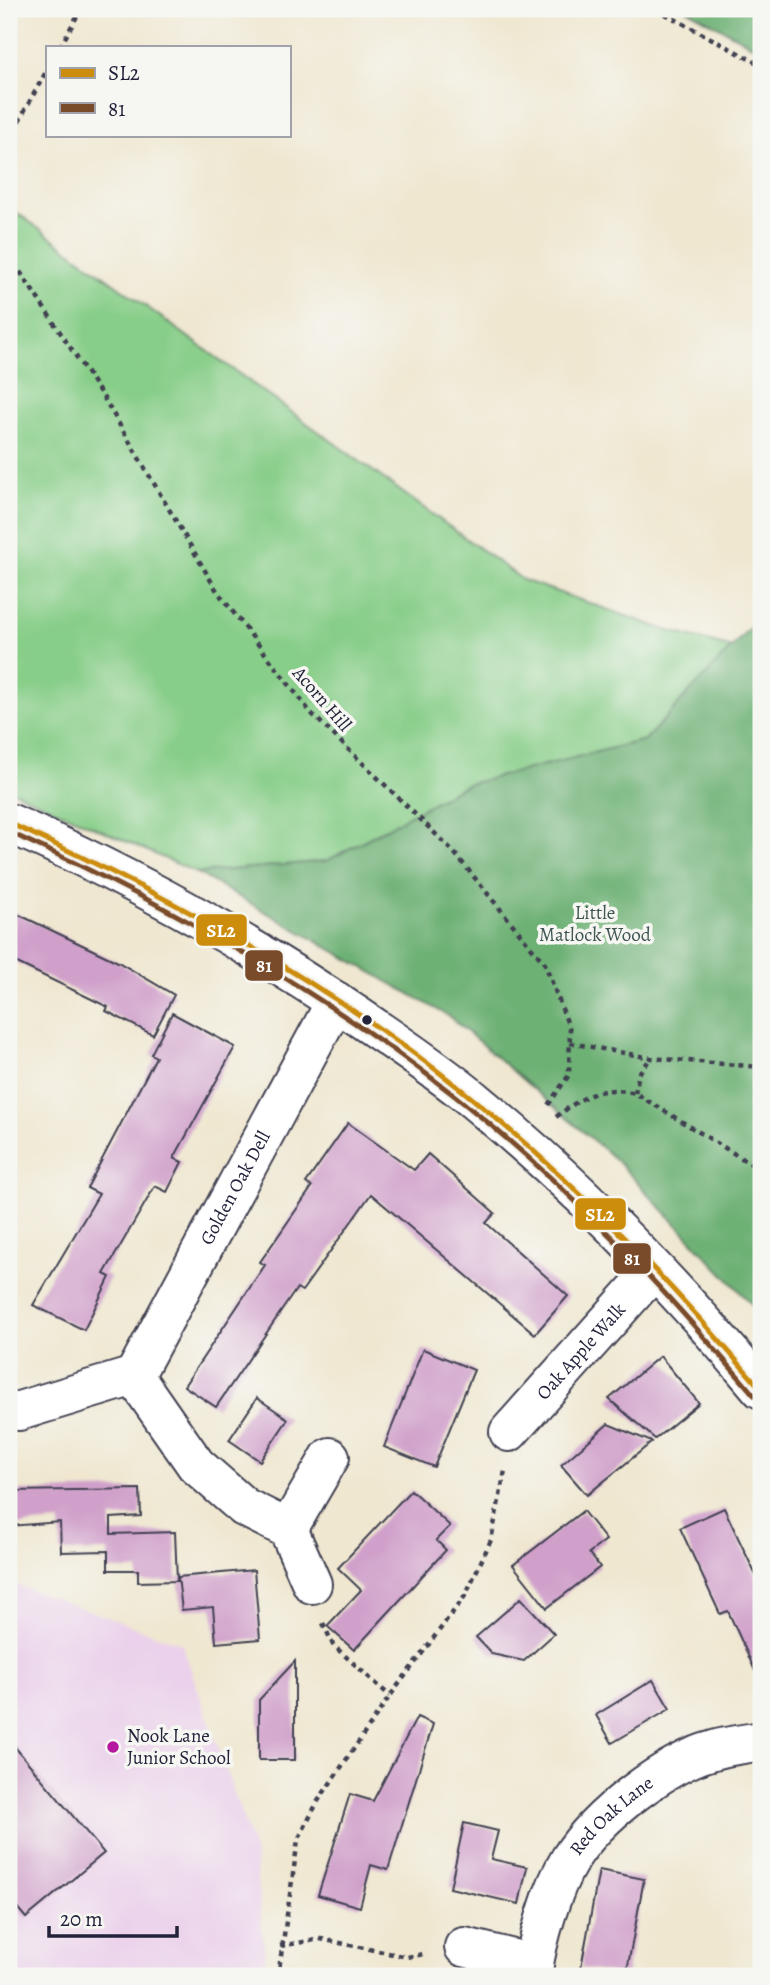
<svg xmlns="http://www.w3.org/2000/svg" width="770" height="1985" font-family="Alegreya,serif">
	<rect width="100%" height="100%" fill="#f6f6f2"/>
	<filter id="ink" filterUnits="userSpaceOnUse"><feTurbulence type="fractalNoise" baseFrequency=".0143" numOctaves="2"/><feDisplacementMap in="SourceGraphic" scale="14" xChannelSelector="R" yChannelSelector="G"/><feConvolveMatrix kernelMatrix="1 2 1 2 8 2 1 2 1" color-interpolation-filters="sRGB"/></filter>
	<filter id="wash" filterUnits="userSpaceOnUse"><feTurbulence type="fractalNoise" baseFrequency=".00686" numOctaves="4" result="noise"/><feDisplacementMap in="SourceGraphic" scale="28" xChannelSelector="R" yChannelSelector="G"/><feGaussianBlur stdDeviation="1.57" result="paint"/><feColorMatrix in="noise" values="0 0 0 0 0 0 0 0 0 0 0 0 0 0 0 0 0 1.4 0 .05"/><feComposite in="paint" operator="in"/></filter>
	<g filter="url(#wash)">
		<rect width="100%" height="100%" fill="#efe7d0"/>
		<polygon fill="#ebd1eb" points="9,1582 182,1644 254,1850 267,1976 9,1976"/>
		<polygon fill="#87ce88" stroke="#547862" stroke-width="2" points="9,207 523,580 666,630 733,648 645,740 465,785 327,861 197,873 9,789"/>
		<g fill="#6db174" stroke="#486a58" stroke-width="2">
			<polygon points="686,9 761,9 761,50"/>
			<polygon points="761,616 761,1314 616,1160 450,1017 197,873 327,861 465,785 645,740"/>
		</g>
		<g id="blocks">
			<g fill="#d0a0cb">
				<polygon points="9,910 118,962 174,995 153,1035 106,1011 108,1007 9,959"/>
				<polygon points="172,1013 235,1047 174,1158 182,1162 167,1192 155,1186 104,1274 110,1277 84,1330 33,1305 99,1194 87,1188 156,1057 151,1054"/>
				<polygon points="348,1123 414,1170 428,1154 495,1213 486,1223 568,1296 535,1334 371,1194 302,1291 297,1288 216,1407 184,1386 265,1265 260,1262 312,1187 306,1183"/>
				<polygon points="423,1349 474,1370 434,1467 384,1447"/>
				<polygon points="660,1356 699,1403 655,1439 609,1399"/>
				<polygon points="257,1398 288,1419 260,1461 229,1440"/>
				<polygon points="608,1424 652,1442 587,1495 561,1465"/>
				<polygon points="140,1489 141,1516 111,1518 111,1534 175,1532 177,1581 138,1582 138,1570 108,1570 108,1551 61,1552 60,1522 9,1526 9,1491"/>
				<polygon points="411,1490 450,1526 436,1540 446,1550 354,1650 327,1626 361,1590 338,1568"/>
				<polygon points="724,1508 761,1586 761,1684 728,1611 720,1614 680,1528"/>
				<polygon points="583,1511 606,1540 589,1553 600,1567 547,1608 513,1565"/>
				<polygon points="254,1570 260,1639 216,1643 213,1607 182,1610 178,1577"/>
				<polygon points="521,1598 554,1634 524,1661 492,1654 476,1637"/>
				<polygon points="295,1661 295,1760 259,1760 259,1700"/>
				<polygon points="653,1680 670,1709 612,1743 596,1715"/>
				<polygon points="417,1717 433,1724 388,1870 371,1865 360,1907 318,1895 350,1794 373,1801"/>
				<polygon points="9,1740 104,1853 26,1918 9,1898"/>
				<polygon points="464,1823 498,1831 491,1859 527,1867 519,1904 450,1888"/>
				<polygon points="599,1870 644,1879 626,1976 581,1968"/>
			</g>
		</g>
	</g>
	<g filter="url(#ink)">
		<use href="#blocks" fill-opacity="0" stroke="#414051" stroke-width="2"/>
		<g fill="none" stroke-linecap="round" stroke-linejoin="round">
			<g stroke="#414051" stroke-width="42">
				<g id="minor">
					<path d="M 9,823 C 132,877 248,942 359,1017 C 398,1044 438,1070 475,1101 C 579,1187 675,1285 761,1389"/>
					<polyline points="19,1411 134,1376"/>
					<path id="s1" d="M 509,1432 L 654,1270"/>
					<polyline points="288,1529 330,1457"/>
					<path id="s2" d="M 312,1584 L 288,1529 L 244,1507 L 196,1465 L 134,1376 L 336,1001"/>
					<polyline points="464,1947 534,1964"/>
					<path id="s3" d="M 532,1976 C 537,1941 551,1890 570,1859 C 597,1816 665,1763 714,1750 C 729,1745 746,1744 761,1741"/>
				</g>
			</g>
			<g stroke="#414051" stroke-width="4.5" stroke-dasharray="5 5" stroke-linecap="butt">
				<polyline points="656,9 761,65"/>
				<polyline points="60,47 81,9"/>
				<polyline points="9,139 47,70"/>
				<polyline points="9,255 105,400 217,591 311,713 452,850 545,964 570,1030 569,1075 546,1108"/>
				<polyline points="761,823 758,824 761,847"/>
				<polyline points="570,1043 651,1058 761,1067"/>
				<polyline points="635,1093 639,1073 651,1058"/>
				<path d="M 556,1117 C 582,1097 602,1084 635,1093 L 761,1170"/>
				<polyline points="323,1623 333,1645 390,1696"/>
				<polyline points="280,1946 321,1939 407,1957 424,1954"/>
				<polyline points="278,1976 298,1840 318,1801 390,1696 465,1596 491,1540 505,1471"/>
			</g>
			<use href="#minor" stroke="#fff" stroke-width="38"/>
			<g stroke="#f6f6f2" stroke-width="10">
				<path id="bus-1" d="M 9,823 C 168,895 326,981 463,1091 C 573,1179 670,1282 761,1389"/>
			</g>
			<g stroke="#f6f6f2" stroke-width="10">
				<path id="bus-2" d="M 9,832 C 165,903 319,989 455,1096 C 566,1183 663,1287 754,1395"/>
			</g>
			<use href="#bus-1" stroke="#cc8c0c" stroke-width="5"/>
			<use href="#bus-2" stroke="#7a4b2a" stroke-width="5"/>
		</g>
	</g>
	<circle fill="#22223b" stroke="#f6f6f2" stroke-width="2.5" cx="367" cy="1020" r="6"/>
	<circle fill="#b5179e" stroke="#f6f6f2" stroke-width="2.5" cx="113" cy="1747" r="7"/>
	<g text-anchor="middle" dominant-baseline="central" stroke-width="7" stroke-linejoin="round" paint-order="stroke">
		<g font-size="19" fill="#22223b" stroke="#f6f6f2">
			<text transform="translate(322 699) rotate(49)">Acorn Hill</text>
			<text stroke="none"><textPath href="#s2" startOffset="495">Golden Oak Dell</textPath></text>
			<text stroke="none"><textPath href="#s1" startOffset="108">Oak Apple Walk</textPath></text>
			<text stroke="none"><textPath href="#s3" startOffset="184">Red Oak Lane</textPath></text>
		</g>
		<g font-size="19" fill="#405652" stroke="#f6f6f2">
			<text x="595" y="913">Little<tspan x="595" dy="22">Matlock Wood</tspan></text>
		</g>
		<g font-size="19" fill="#22223b" stroke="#f6f6f2" text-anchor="start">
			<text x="127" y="1736">Nook Lane<tspan x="127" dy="22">Junior School</tspan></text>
		</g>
	</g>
	<g stroke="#f6f6f2" stroke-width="2.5">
		<rect x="195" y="913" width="53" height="34" rx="7" fill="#cc8c0c"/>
		<rect x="244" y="949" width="40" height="33" rx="7" fill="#7a4b2a"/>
		<rect x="574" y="1197" width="53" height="34" rx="7" fill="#cc8c0c"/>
		<rect x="612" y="1242" width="40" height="33" rx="7" fill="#7a4b2a"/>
	</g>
	<g font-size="19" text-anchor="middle" font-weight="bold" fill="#fff">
		<text x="221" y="937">SL2</text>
		<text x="264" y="972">81</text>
		<text x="600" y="1221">SL2</text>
		<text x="632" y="1265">81</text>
	</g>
	<rect width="770" height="1985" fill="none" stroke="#f6f6f2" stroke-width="35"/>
	<rect x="46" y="46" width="245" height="91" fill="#f6f6f2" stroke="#a1a1a9" stroke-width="2"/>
	<rect x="60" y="68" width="35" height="10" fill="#cc8c0c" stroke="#a1a1a9" stroke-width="2"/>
	<text x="108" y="80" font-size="21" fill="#22223b">SL2</text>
	<rect x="60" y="103" width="35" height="10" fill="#7a4b2a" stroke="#a1a1a9" stroke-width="2"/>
	<text x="108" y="116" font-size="21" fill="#22223b">81</text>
	<path d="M49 1926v10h128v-10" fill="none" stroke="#22223b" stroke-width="3.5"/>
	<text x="60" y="1926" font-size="21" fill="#22223b" stroke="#f6f6f2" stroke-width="5" paint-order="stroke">20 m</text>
</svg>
